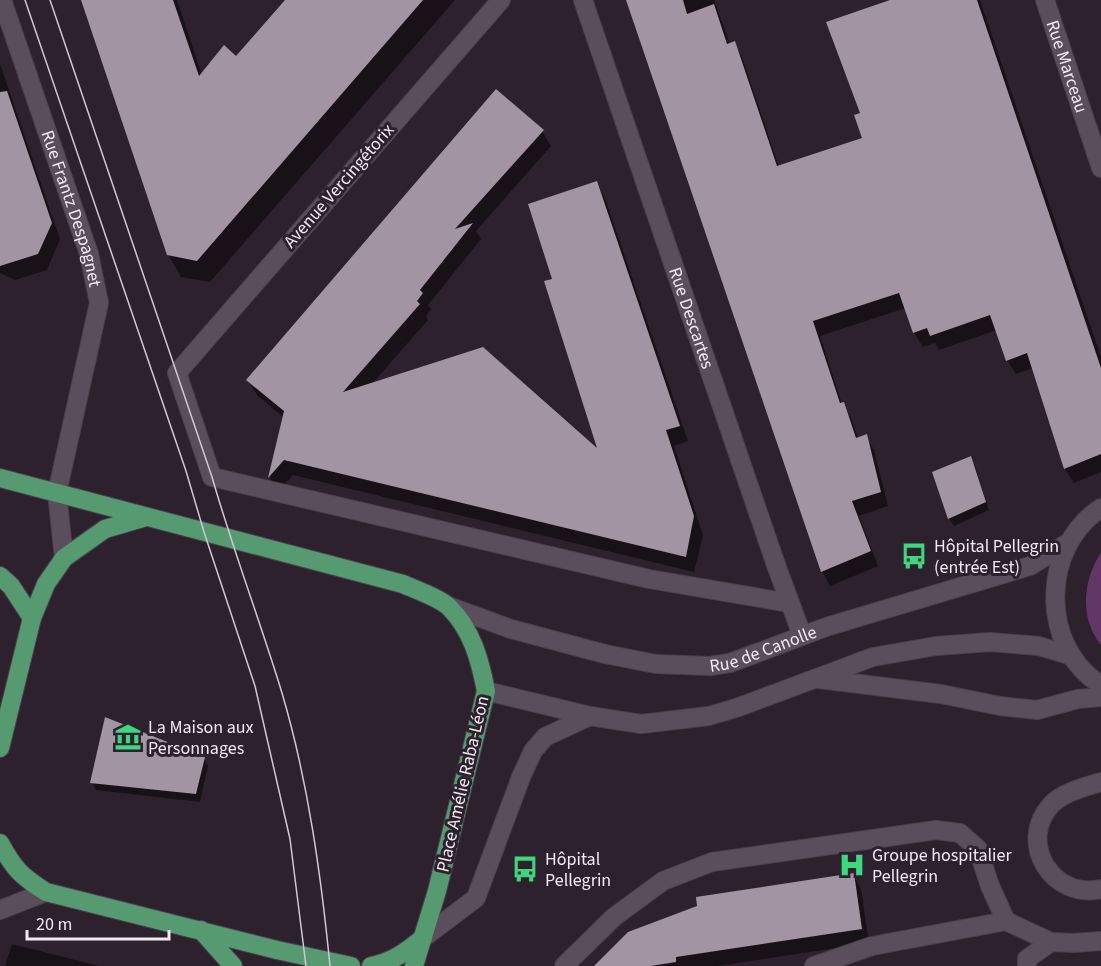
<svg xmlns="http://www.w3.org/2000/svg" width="1101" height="966" font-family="'Source Sans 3',sans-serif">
	<rect width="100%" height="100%" fill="#2d212e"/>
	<path fill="#623767" d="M 1101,553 L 1101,645 C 1079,618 1083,579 1101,553 Z"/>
	<g fill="#0007">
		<polygon points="83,0 177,0 202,75 236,58 298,0 455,0 210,282 181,277 168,254"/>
		<polygon points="627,0 714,0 730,44 734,43 742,57 779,167 864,139 862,114 894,0 980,0 1101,357 1101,472 1074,483 1065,469 1033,368 1016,374 1007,360 997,330 939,350 935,343 923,347 914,333 906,308 820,336 842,404 851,418 858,438 866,436 874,450 888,506 859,516 878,566 830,586 822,571"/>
		<polygon points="0,64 60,239 47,270 15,280 0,273"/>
		<polygon points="542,131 551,146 476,231 481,239 428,305 431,309 426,316 428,320 371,385 600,453 553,280 596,182 605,198 688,441 674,446 703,535 694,572 293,475 278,492 270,478 284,418 257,395 248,380"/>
		<polygon points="970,458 975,466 989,510 954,526 949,518"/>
		<polygon points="203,758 208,766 200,802 96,790 92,782"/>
		<polygon points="853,875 861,889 869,943 718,966 624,966"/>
		<polygon points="12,944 99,966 5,966"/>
	</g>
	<g fill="#a394a4">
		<polygon points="81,0 173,0 199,76 224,45 236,56 285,0 423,0 197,261 167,255"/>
		<polygon points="626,0 683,0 687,14 714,4 727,44 735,41 777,166 862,138 854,115 860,113 826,22 890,0 977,0 1101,368 1101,454 1064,469 1027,353 1006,361 990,315 930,336 927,328 913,333 899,293 813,321 840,403 844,402 856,438 867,434 881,492 852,501 871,551 821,572"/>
		<polygon points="496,89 544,130 455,229 473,223 420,290 423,293 417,301 420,304 343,392 483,347 597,448 544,281 552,279 528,204 597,181 680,426 666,430 694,516 686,557 284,460 268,478 284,411 246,380"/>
		<polygon points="7,91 52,223 38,254 0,266 0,92"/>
		<polygon points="971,456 986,502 948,519 932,472"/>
		<polygon points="105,717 205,757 196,794 90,783"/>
		<polygon points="854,873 862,929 676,957 676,962 651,966 594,966 628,932 697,906 696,897"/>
	</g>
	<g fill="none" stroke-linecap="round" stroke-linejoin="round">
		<g stroke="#4a404b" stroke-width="20">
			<g id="minor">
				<path id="s1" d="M 2,0 L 89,254 L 99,303 L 57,493 L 64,558"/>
				<polyline points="501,0 177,373 212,477 649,579 789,603"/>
				<path id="s2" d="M 583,0 L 776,565 L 802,635"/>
				<path id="s3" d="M 1045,0 L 1101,168"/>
				<path d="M 1101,508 C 1041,547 1039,646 1101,685"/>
				<path id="s4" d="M 448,606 L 511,629 L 605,654 L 656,664 L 710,666 L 730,663 L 757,653 L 826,627 L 1030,566 L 1068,543"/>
				<polyline points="819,679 941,694 1000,706 1037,710 1078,699 1101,697"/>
				<polyline points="486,691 590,716 641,724 709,716 739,707 873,657 936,646 990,642 1039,646 1072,656"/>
				<path d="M 1101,782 C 1085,787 1063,792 1051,805 C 1017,842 1052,900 1101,889"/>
				<polyline points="0,910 46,892"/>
				<polyline points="423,938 476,898 521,777 533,751 545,737 590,716"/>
				<polyline points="564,966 614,917 663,881 712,862 936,830 960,833 978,849 990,886 1006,921 1051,942 1074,943 1101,941"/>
				<polyline points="814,966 872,946 1006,921"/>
				<polyline points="1027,966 1027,959 1051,942"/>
			</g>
		</g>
		<g stroke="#4a404b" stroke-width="20">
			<g id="major">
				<path d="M 0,478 L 403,584 C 416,590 440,598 449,607 C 472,630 480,660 486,691 L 437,891 L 414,966"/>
				<polyline points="0,576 11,586 32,618"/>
				<polyline points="0,748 32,618 46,584 64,558 105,529 146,517"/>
				<path d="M 0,843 C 14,869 21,876 46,892 L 277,950 L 351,966"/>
				<polyline points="201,930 233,966"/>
				<path d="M 371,966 C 392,962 406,952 423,938"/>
			</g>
		</g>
		<use href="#minor" stroke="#5b4e5c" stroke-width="18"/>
		<use href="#major" stroke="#569a72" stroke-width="18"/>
		<g stroke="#d0c8d1" stroke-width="1.5">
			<polyline points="25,0 186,471 204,532 255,686 290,839 306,966"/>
			<path d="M 50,0 L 212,477 C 233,550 260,621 282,693 C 308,781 321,875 330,966"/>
		</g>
	</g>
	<defs>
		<g id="bus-bare" transform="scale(2.07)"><path d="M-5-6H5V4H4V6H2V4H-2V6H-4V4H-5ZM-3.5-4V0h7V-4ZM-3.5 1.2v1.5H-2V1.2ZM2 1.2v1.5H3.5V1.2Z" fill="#3cd77e" stroke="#2d212e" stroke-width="2.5" paint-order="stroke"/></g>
		<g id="museum-bare" transform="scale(2.07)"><path d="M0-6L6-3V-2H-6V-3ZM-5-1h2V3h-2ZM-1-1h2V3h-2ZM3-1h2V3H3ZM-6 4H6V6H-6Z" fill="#3cd77e" stroke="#2d212e" stroke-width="2.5" paint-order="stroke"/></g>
		<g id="hospital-bare" transform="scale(2.07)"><path d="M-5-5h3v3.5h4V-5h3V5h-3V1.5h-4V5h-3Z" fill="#3cd77e" stroke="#2d212e" stroke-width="2.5" paint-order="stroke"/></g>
	</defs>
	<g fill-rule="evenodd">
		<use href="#bus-bare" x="914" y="556"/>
		<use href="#museum-bare" x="128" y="737"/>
		<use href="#hospital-bare" x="852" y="865"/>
		<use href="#bus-bare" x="525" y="869"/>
	</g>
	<g text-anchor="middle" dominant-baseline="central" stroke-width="6" stroke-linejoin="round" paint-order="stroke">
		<g font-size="18" fill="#f2eaf3" stroke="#2d212e">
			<text stroke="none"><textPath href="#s3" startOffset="70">Rue Marceau</textPath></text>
			<text transform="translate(339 186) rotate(-49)">Avenue Vercingétorix</text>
			<text stroke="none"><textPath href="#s1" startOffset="220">Rue Frantz Despagnet</textPath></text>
			<text stroke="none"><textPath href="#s2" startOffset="336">Rue Descartes</textPath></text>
			<text stroke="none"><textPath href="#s4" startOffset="326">Rue de Canolle</textPath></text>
			<text transform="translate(463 784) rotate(-77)">Place Amélie Raba-Léon</text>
		</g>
		<g font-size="18" fill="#f2eaf3" stroke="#2d212e" text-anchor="start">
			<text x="934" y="546">Hôpital Pellegrin<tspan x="934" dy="21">(entrée Est)</tspan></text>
			<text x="148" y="727">La Maison aux<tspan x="148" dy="21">Personnages</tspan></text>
			<text x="872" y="855">Groupe hospitalier<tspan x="872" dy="21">Pellegrin</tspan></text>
			<text x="545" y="859">Hôpital<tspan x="545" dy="21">Pellegrin</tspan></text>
		</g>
	</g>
	<path d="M27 930v9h142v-9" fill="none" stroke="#f2eaf3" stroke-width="3"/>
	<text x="36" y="930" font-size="18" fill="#f2eaf3" stroke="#2d212e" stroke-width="4.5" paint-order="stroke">20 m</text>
</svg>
